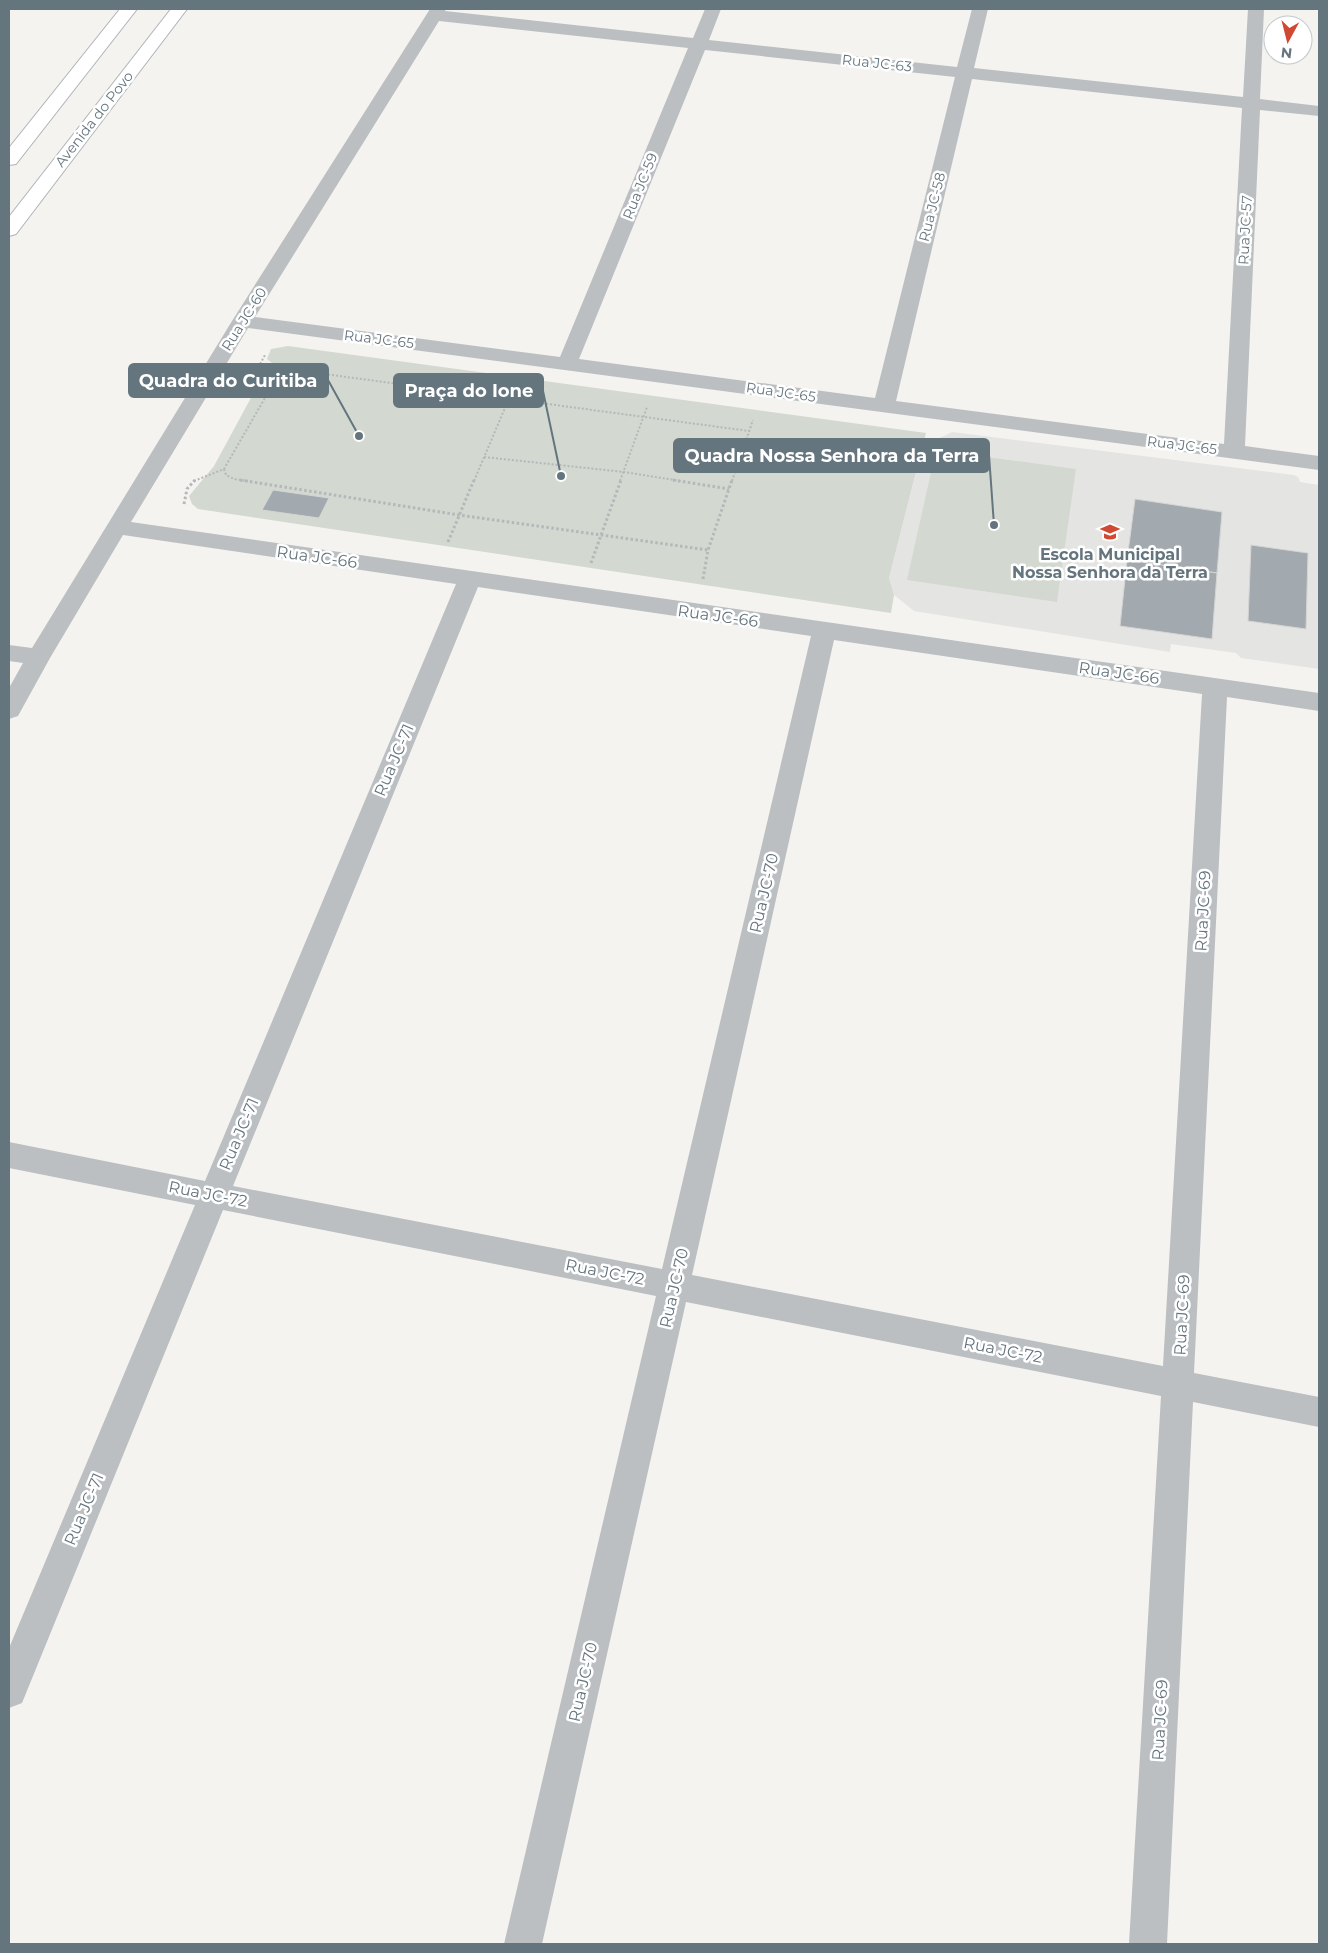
<svg xmlns="http://www.w3.org/2000/svg" width="1328" height="1953" font-family="Montserrat,sans-serif">
	<rect width="100%" height="100%" fill="#f4f3f0"/>
	<polygon fill="#e4e5e3" points="952,432 1294,475 1298,477 1300,482 1319,485 1319,669 1241,658 1236,653 1171,644 1170,652 914,611 894,595 889,578 923,446"/>
	<g fill="#d3d8d0">
		<polygon points="288,346 926,433 889,578 894,595 891,613 198,509 192,504 189,496 214,466 265,372 272,363 267,359 271,349"/>
		<polygon points="936,450 1076,469 1057,602 907,580"/>
	</g>
	<g fill="#a3aaaf" stroke="#d5d5d3">
		<polygon points="273,490 329,498 319,518 262,510"/>
		<polygon points="1135,499 1222,512 1217,573 1127,560"/>
		<polygon points="1251,545 1308,553 1306,629 1248,621"/>
		<polygon points="1127,560 1217,573 1212,639 1120,626"/>
	</g>
	<g fill="none" stroke-linecap="round" stroke-linejoin="round">
		<g stroke="#adb3b6" stroke-width="2">
			<g id="secondary">
				<polygon points="120,9 137,9 16,164 9,165 9,148"/>
				<polygon points="171,9 187,9 16,234 9,236 9,217"/>
			</g>
		</g>
		<g stroke="#b5b8ba" stroke-width="2" stroke-dasharray="2 2" stroke-linecap="butt">
			<polyline points="277,377 302,371 749,431"/>
			<polyline points="314,388 324,363"/>
			<polyline points="484,457 624,472 681,481"/>
			<polyline points="224,469 226,475 234,479 248,481"/>
			<polyline points="194,481 224,469 277,377 258,368 265,355"/>
			<polyline points="474,481 513,389"/>
			<polyline points="620,481 647,407"/>
			<polyline points="732,481 753,420"/>
		</g>
		<g stroke="#b5b8ba" stroke-width="3" stroke-dasharray="2.5 2.5" stroke-linecap="butt">
			<polyline points="240,480 459,515 708,550"/>
			<polyline points="673,480 729,489"/>
			<polyline points="184,504 187,489 195,480"/>
			<polyline points="448,542 474,480"/>
			<polyline points="591,563 621,480"/>
			<polyline points="703,579 708,550 732,480"/>
		</g>
		<path fill="#bbbfc2" fill-rule="evenodd" d="M 430,9 L 446,9 L 445,11 L 693,38 L 705,9 L 721,9 L 709,40 L 957,67 L 972,9 L 988,9 L 974,68 L 1243,97 L 1248,9 L 1264,9 L 1260,99 L 1319,106 L 1319,116 L 1260,110 L 1245,446 L 1319,456 L 1319,470 L 248,328 L 131,522 L 1319,693 L 1319,711 L 1227,697 L 1194,1373 L 1319,1397 L 1319,1427 L 1193,1402 L 1167,1944 L 1129,1944 L 1161,1396 L 686,1302 L 542,1944 L 504,1944 L 656,1296 L 223,1210 L 22,1703 L 9,1708 L 9,1648 L 195,1205 L 9,1168 L 9,1142 L 205,1181 L 456,584 L 123,535 L 50,658 L 18,716 L 9,719 L 9,688 L 23,663 L 9,661 L 9,645 L 32,648 L 232,321 ZM 439,21 L 688,48 L 560,357 L 255,317 ZM 705,50 L 955,77 L 875,398 L 579,359 ZM 972,79 L 1242,108 L 1224,444 L 896,401 ZM 478,587 L 811,636 L 662,1269 L 233,1186 ZM 834,640 L 1202,694 L 1163,1366 L 692,1275 Z"/>
		<use href="#secondary" fill="#fff" fill-rule="evenodd"/>
	</g>
	<defs>
		<g id="school-bare" transform="scale(1.5)"><path d="M0-5L7-2L0 1L-7-2ZM-4 1L0 2.5L4 1V4Q0 6-4 4Z" fill="#d04933" stroke="#fff" stroke-width="2.5" paint-order="stroke"/></g>
	</defs>
	<g fill-rule="evenodd">
		<use href="#school-bare" x="1110" y="532"/>
	</g>
	<g text-anchor="middle" dominant-baseline="central" stroke-width="5" stroke-linejoin="round" paint-order="stroke">
		<g font-size="14" fill="#65757e" stroke="#fff">
			<text transform="translate(877 63) rotate(6)">Rua JC-63</text>
			<text transform="translate(94 119) rotate(-52)">Avenida do Povo</text>
			<text transform="translate(640 186) rotate(-68)">Rua JC-59</text>
			<text transform="translate(932 207) rotate(-76)">Rua JC-58</text>
			<text transform="translate(1245 230) rotate(-87)">Rua JC-57</text>
			<text transform="translate(244 319) rotate(-58)">Rua JC-60</text>
			<text transform="translate(379 339) rotate(7)">Rua JC-65</text>
			<text transform="translate(781 392) rotate(8)">Rua JC-65</text>
			<text transform="translate(1182 445) rotate(7)">Rua JC-65</text>
		</g>
		<g font-size="16" font-weight="bold" fill="#65757e" stroke="#fff">
			<text x="1110" y="554">Escola Municipal<tspan x="1110" dy="18">Nossa Senhora da Terra</tspan></text>
		</g>
		<g font-size="16" fill="#65757e" stroke="#fff">
			<text transform="translate(317 557) rotate(8)">Rua JC-66</text>
			<text transform="translate(718 616) rotate(8)">Rua JC-66</text>
			<text transform="translate(1119 673) rotate(8)">Rua JC-66</text>
			<text transform="translate(394 760) rotate(-67)">Rua JC-71</text>
			<text transform="translate(764 893) rotate(-77)">Rua JC-70</text>
			<text transform="translate(1203 911) rotate(-87)">Rua JC-69</text>
			<text transform="translate(239 1134) rotate(-67)">Rua JC-71</text>
			<text transform="translate(208 1194) rotate(11)">Rua JC-72</text>
			<text transform="translate(605 1272) rotate(11)">Rua JC-72</text>
			<text transform="translate(674 1288) rotate(-77)">Rua JC-70</text>
			<text transform="translate(1182 1315) rotate(-87)">Rua JC-69</text>
			<text transform="translate(1003 1350) rotate(11)">Rua JC-72</text>
			<text transform="translate(84 1509) rotate(-67)">Rua JC-71</text>
			<text transform="translate(583 1682) rotate(-77)">Rua JC-70</text>
			<text transform="translate(1160 1720) rotate(-87)">Rua JC-69</text>
		</g>
	</g>
	<path fill="none" stroke="#65757e" stroke-width="2" d="M359 436L328 380M561 476L543 391M994 525L989 455"/>
	<g fill="#65757e" stroke="#fff" stroke-width="2">
		<circle cx="359" cy="436" r="5"/>
		<circle cx="561" cy="476" r="5"/>
		<circle cx="994" cy="525" r="5"/>
	</g>
	<g fill="#65757e" stroke="#65757e" stroke-width="2">
		<rect x="129" y="364" width="199" height="33" rx="5"/>
		<rect x="394" y="374" width="149" height="33" rx="5"/>
		<rect x="674" y="439" width="315" height="33" rx="5"/>
	</g>
	<g font-size="18" text-anchor="middle" font-weight="bold" fill="#fff">
		<text x="228" y="387">Quadra do Curitiba</text>
		<text x="469" y="397">Praça do Ione</text>
		<text x="832" y="462">Quadra Nossa Senhora da Terra</text>
	</g>
	<rect width="1328" height="1953" fill="none" stroke="#65757e" stroke-width="20"/>
	<g transform="translate(1288 40) rotate(187)"><circle r="24" fill="#ffffff" stroke="#c1c8cb"/>
	<path d="M0-4L9 19L0 12L-9 19Z" fill="#d04933"/>
	<text y="-8" font-size="14" font-weight="bold" text-anchor="middle" fill="#65757e">N</text>
	</g>
</svg>
